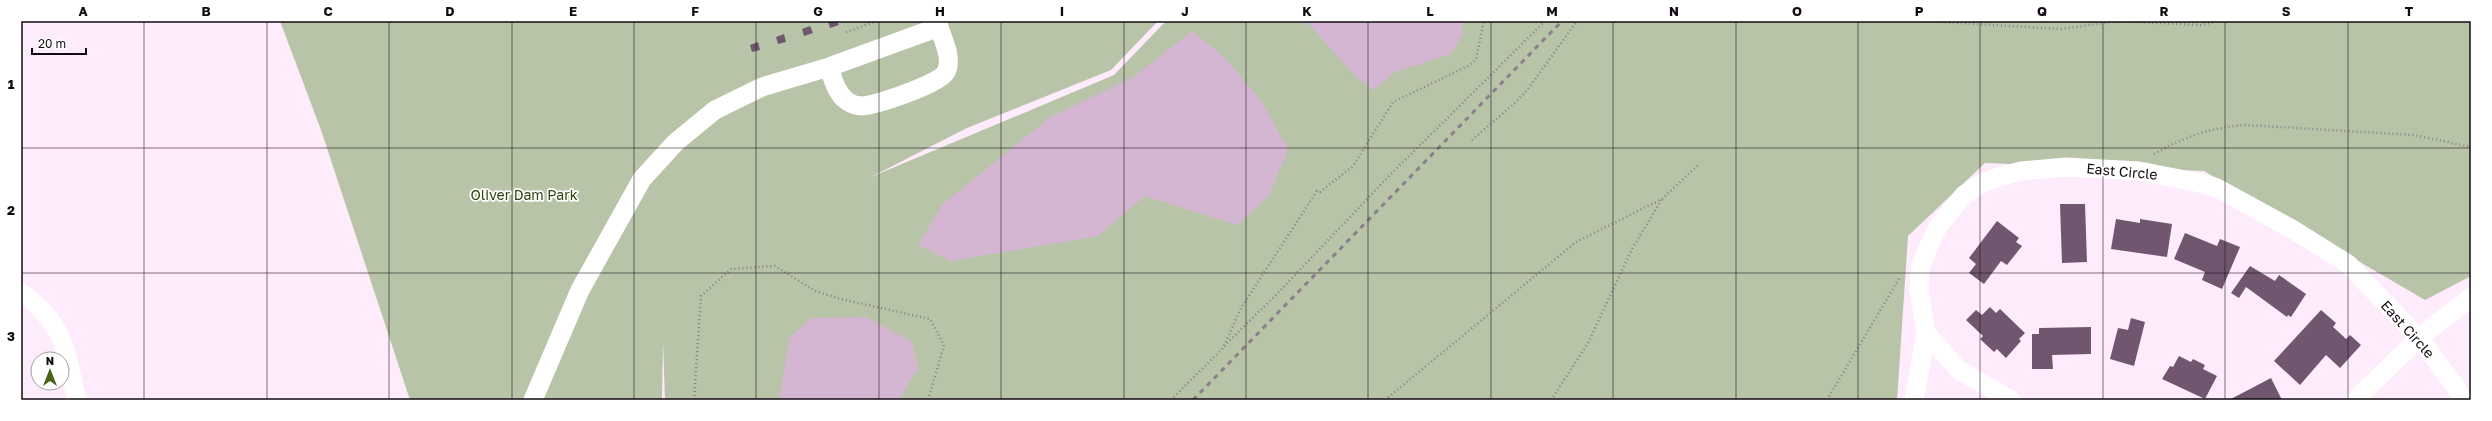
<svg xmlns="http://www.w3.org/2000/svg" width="2492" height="421" font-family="'Golos Text',sans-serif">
	<rect width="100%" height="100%" fill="#feebfc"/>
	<polygon fill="#b7c4a7" points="280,21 1158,21 1111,70 967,128 871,177 1114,75 1166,21 2471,21 2471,276 2425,300 2204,171 1985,163 1908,236 1897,400 665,400 663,341 662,400 410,400 321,130"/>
	<g fill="#d5b6d2">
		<polygon points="1306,21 1462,21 1463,33 1451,54 1395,72 1374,90 1358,79"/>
		<polygon points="1192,31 1225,58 1260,99 1288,149 1269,196 1237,225 1145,196 1098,236 951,261 918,245 943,204 1049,118 1135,76"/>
		<polygon points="866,317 912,342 918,368 899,400 779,400 789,338 812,318"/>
	</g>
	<g fill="#71566f">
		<polygon points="828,21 837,21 839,25 830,28"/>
		<polygon points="810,26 813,33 804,36 802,29"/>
		<polygon points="784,34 786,42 778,44 776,37"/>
		<polygon points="758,42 760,50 752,52 750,45"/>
		<polygon points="2060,204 2085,204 2087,262 2062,263"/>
		<polygon points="2116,219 2140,223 2140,219 2172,224 2167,257 2111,249"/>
		<polygon points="1997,221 2019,238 2016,242 2022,246 2007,265 2001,261 1984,284 1969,273 1976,264 1969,258"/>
		<polygon points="2185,233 2217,246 2220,239 2240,247 2222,289 2202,280 2205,272 2174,259"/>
		<polygon points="2250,266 2275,281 2279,275 2306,294 2291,317 2288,315 2287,317 2246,287 2239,298 2231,293"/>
		<polygon points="1990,307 1996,313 2000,309 2025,333 2019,339 2021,341 2006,358 1997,349 1994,352 1980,339 1983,336 1966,320 1976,310 1982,315"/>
		<polygon points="2321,310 2336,323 2333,327 2343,336 2346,339 2350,335 2361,345 2340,368 2326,355 2300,385 2274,361"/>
		<polygon points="2131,318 2145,322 2134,366 2110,359 2118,328 2128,330"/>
		<polygon points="2091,327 2091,354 2052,355 2053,369 2032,369 2032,334 2039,334 2039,328"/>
		<polygon points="2179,356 2191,362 2193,359 2205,365 2203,369 2217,376 2205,399 2162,379 2170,366 2173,367"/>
		<polygon points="2271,378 2282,400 2229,400"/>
	</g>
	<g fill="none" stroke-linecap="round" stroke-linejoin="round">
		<g stroke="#8c7e8b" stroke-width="2.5" stroke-dasharray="1 3" stroke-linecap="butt">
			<polyline points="1925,21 2061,29 2118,21 2201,25 2219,21"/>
			<polyline points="846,32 877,21"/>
			<polyline points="1472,140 1516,102 1528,89 1577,21"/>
			<path d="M 2154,154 C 2184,137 2212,127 2246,125 L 2414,135 L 2471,147"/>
			<polyline points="1224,346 1276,295 1387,178 1545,21"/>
			<polyline points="694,400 701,296 731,269 775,266 815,291 841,299 930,319 944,345 928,400"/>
			<polyline points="1171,400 1223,348 1241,308 1317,191 1320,192 1353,166 1393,102 1468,66 1476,59 1484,21"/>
			<polyline points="1385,400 1576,242 1662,199 1699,164"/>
			<polyline points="1551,400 1588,343 1632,249 1662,199"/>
			<polyline points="1827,400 1900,277"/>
		</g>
		<g stroke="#fff" stroke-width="19">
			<path d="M 21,292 C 66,326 65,349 77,400"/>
			<path d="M 533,400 L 580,290 L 642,179 L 676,142 L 715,110 L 762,87 L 829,67 L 939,27 C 943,40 953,59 946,72 C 940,84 876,105 862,106 C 858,106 851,104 847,101 C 836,93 833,79 829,67"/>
			<polyline points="1914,400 1926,333"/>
			<polyline points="2011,400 1959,370 1926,333 1919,290 1920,267 1937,228 1964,195 1982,183 1999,177 2021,171 2066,167 2139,171 2196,182 2217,188 2292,229 2348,264 2419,338 2456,387 2462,400"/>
			<polyline points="2355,400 2419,338 2471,297"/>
		</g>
		<polyline stroke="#8c7e8b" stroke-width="3" stroke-dasharray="5 5" stroke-linecap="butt" points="1193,400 1562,21"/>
	</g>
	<path fill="none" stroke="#130b13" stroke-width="1" stroke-opacity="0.55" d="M 144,21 L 144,400M 267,21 L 267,400M 389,21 L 389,400M 512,21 L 512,400M 634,21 L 634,400M 756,21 L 756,400M 879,21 L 879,400M 1001,21 L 1001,400M 1124,21 L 1124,400M 1246,21 L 1246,400M 1368,21 L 1368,400M 1491,21 L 1491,400M 1613,21 L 1613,400M 1736,21 L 1736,400M 1858,21 L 1858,400M 1980,21 L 1980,400M 2103,21 L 2103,400M 2225,21 L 2225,400M 2348,21 L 2348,400M 21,148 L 2471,148M 21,273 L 2471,273"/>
	<g text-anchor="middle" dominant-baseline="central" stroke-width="3.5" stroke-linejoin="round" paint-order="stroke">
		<g font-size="14" fill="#130b13" stroke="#fff">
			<text transform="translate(2122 171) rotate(5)">East Circle</text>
			<text transform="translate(2408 329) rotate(48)">East Circle</text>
		</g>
		<g font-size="14" fill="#30430c" stroke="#fff">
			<text x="524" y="194">Oliver Dam Park</text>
		</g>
	</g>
	<rect width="2492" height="421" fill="none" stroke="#ffffff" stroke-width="44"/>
	<g transform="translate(50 371)"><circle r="19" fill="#ffffff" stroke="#a19da1"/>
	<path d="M0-3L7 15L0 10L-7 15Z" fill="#486314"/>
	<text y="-6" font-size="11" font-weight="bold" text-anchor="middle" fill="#130b13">N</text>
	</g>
	<path d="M32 48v6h54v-6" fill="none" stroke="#130b13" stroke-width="2"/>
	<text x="38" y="48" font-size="12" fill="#130b13" stroke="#ffffff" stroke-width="3" paint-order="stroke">20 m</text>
	<rect x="22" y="22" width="2448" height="377" fill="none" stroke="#130b13" stroke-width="1.5"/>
	<g font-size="13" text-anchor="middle" font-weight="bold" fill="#130b13">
		<text x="83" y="16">A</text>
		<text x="206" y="16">B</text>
		<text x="328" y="16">C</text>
		<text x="450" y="16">D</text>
		<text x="573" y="16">E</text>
		<text x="695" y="16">F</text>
		<text x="818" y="16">G</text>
		<text x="940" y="16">H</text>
		<text x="1062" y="16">I</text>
		<text x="1185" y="16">J</text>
		<text x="1307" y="16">K</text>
		<text x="1430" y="16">L</text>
		<text x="1552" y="16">M</text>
		<text x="1674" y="16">N</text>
		<text x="1797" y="16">O</text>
		<text x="1919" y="16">P</text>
		<text x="2042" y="16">Q</text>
		<text x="2164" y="16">R</text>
		<text x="2286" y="16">S</text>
		<text x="2409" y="16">T</text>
		<text x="11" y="89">1</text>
		<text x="11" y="215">2</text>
		<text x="11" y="341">3</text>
	</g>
</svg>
